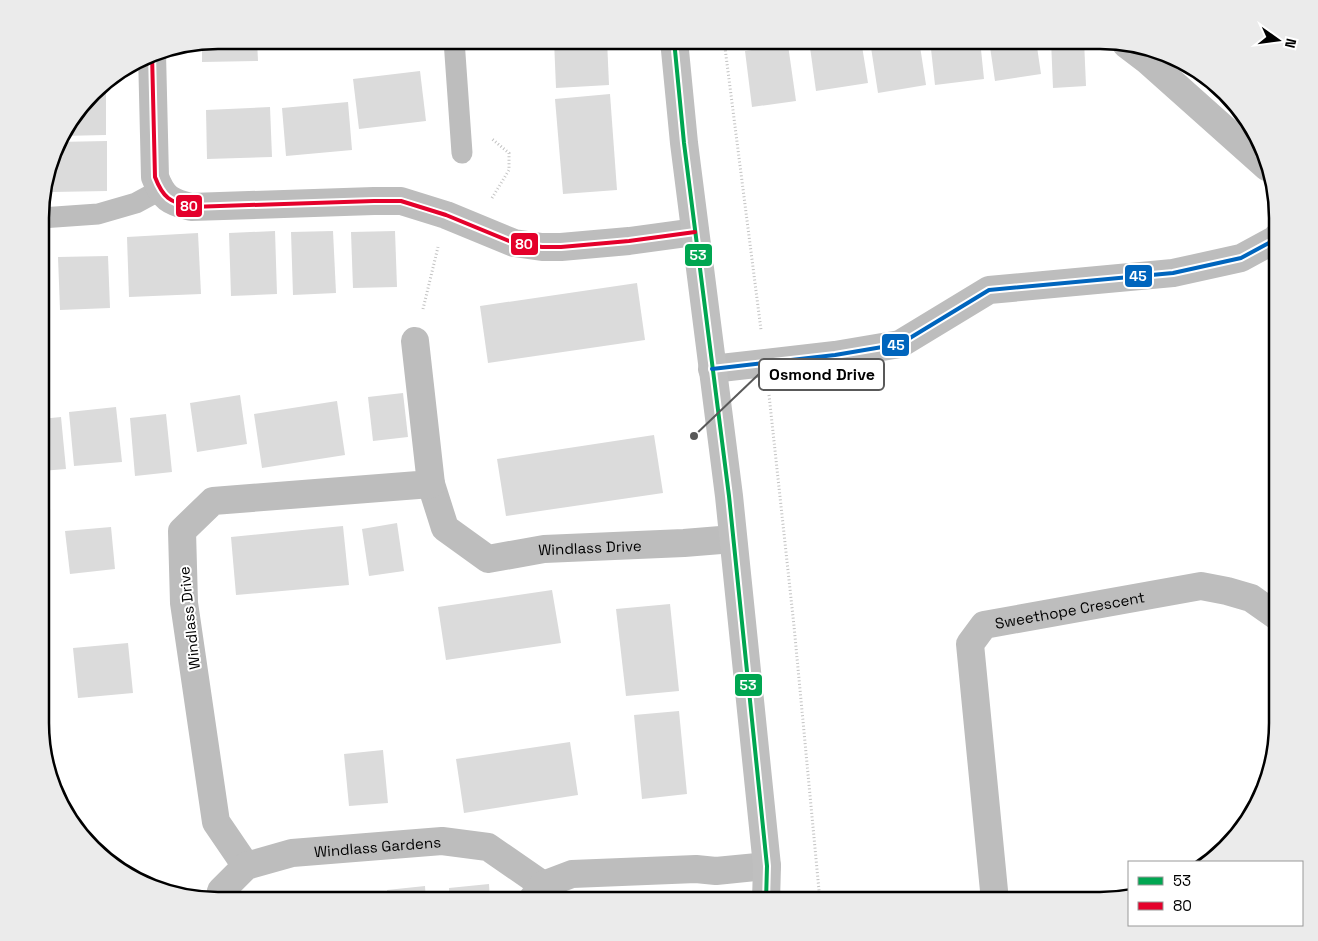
<svg xmlns="http://www.w3.org/2000/svg" width="1318" height="941" font-family="'Space Grotesk',sans-serif">
	<rect width="100%" height="100%" fill="#fff"/>
	<g fill="#dbdbdb">
		<polygon points="217,40 257,40 258,61 202,62 202,43"/>
		<polygon points="554,40 607,40 609,85 556,88"/>
		<polygon points="809,40 861,40 868,83 816,91"/>
		<polygon points="874,40 919,40 926,85 878,93 870,41"/>
		<polygon points="930,40 980,40 984,79 935,85"/>
		<polygon points="989,40 1036,40 1041,74 995,81"/>
		<polygon points="1051,40 1084,40 1086,86 1053,88"/>
		<polygon points="788,45 796,101 752,107 745,51"/>
		<polygon points="420,71 426,121 359,129 353,79"/>
		<polygon points="100,85 106,85 106,135 61,136"/>
		<polygon points="610,94 617,190 563,194 555,99"/>
		<polygon points="348,102 352,150 286,156 282,108"/>
		<polygon points="270,107 272,157 207,159 206,110"/>
		<polygon points="107,141 107,191 52,192 51,163 57,142"/>
		<polygon points="275,231 277,294 231,296 229,233"/>
		<polygon points="333,231 336,293 293,295 291,232"/>
		<polygon points="395,231 397,287 353,288 351,232"/>
		<polygon points="198,233 201,294 129,297 127,237"/>
		<polygon points="108,256 110,308 60,310 58,257"/>
		<polygon points="41,259 48,259 49,310 41,310"/>
		<polygon points="637,283 645,340 488,363 480,306"/>
		<polygon points="403,393 408,437 373,441 368,397"/>
		<polygon points="240,395 247,444 197,452 190,403"/>
		<polygon points="337,401 345,455 262,468 254,414"/>
		<polygon points="116,407 122,462 74,466 69,412"/>
		<polygon points="166,414 172,472 135,476 130,418"/>
		<polygon points="61,417 66,469 41,471 41,419"/>
		<polygon points="654,435 663,493 506,516 497,459"/>
		<polygon points="397,523 404,571 369,576 362,529"/>
		<polygon points="343,526 349,585 236,595 231,537"/>
		<polygon points="111,527 115,569 70,574 65,531"/>
		<polygon points="552,590 561,643 446,660 438,607"/>
		<polygon points="670,604 679,691 626,696 616,609"/>
		<polygon points="128,643 133,693 78,698 73,648"/>
		<polygon points="679,711 687,794 642,799 634,715"/>
		<polygon points="570,742 578,795 464,813 456,759"/>
		<polygon points="383,750 388,803 349,806 344,754"/>
		<polygon points="489,884 490,901 450,901 449,888"/>
		<polygon points="425,886 426,901 388,901 387,890"/>
	</g>
	<g fill="none" stroke-linecap="round" stroke-linejoin="round">
		<g stroke="#c2c2c2" stroke-width="3" stroke-dasharray="1 2.5" stroke-linecap="butt">
			<polyline points="724,40 761,330"/>
			<polyline points="492,198 509,170 509,153 492,139"/>
			<polyline points="423,309 438,247"/>
			<polyline points="769,395 794,626 820,901"/>
		</g>
		<g stroke="#bdbdbd" stroke-width="21">
			<polyline points="454,40 462,153"/>
			<polyline points="41,218 98,214 136,203 160,190"/>
		</g>
		<g stroke="#bdbdbd" stroke-width="28">
			<polyline points="1126,44 1147,60 1267,167"/>
			<path d="M 152,53 L 155,177 C 163,198 170,202 191,207 L 374,201 L 401,201 L 446,215 L 514,243 L 542,247 L 561,247 L 629,241 L 695,232"/>
			<polyline points="712,369 835,355 900,344 989,290 1173,273 1241,258 1276,239 1278,236"/>
			<path id="s1" d="M 431,484 L 445,528 L 488,559 L 544,549 L 684,543 L 733,539"/>
			<polyline points="246,866 216,822 184,603 182,531 213,501 431,484 415,341"/>
			<path id="s2" d="M 219,901 L 221,891 L 246,866 L 292,853 L 442,841 L 488,847 L 543,885"/>
			<polyline points="531,901 543,885 572,874 696,869 716,871 767,866"/>
			<path id="s3" d="M 995,901 L 970,644 L 984,625 L 1201,586 L 1227,591 L 1251,598 L 1278,617"/>
		</g>
		<polyline stroke="#bfbfbf" stroke-width="28" points="674,40 684,143 729,496 767,866 766,901"/>
		<g stroke="#fff" stroke-width="8">
			<polyline id="bus-1" points="674,40 684,143 729,496 767,866 766,901"/>
		</g>
		<g stroke="#fff" stroke-width="8">
			<path id="bus-2" d="M 152,53 L 155,177 C 163,198 170,202 191,207 L 374,201 L 401,201 L 446,215 L 514,243 L 542,247 L 561,247 L 629,241 L 695,232"/>
		</g>
		<g stroke="#fff" stroke-width="8">
			<polyline id="bus-3" points="712,369 835,355 900,344 989,290 1173,273 1241,258 1276,239 1278,236"/>
		</g>
		<use href="#bus-1" stroke="#00a651" stroke-width="4"/>
		<use href="#bus-2" stroke="#e4002b" stroke-width="4"/>
		<use href="#bus-3" stroke="#0065bd" stroke-width="4"/>
	</g>
	<g text-anchor="middle" dominant-baseline="central" stroke-width="4" stroke-linejoin="round" paint-order="stroke">
		<g font-size="15" fill="#000" stroke="#fff">
			<text stroke="none"><textPath href="#s1" startOffset="202">Windlass Drive</textPath></text>
			<text stroke="none"><textPath href="#s3" startOffset="369">Sweethope Crescent</textPath></text>
			<text transform="translate(189 618) rotate(-96)">Windlass Drive</text>
			<text stroke="none"><textPath href="#s2" startOffset="179">Windlass Gardens</textPath></text>
		</g>
	</g>
	<path d="M0 0H1318V941H0ZM218 49H1100A169 169 0 0 1 1269 218V723A169 169 0 0 1 1100 892H218A169 169 0 0 1 49 723V218A169 169 0 0 1 218 49Z" fill="#ebebeb" fill-rule="evenodd"/>
	<path fill="none" stroke="#000" stroke-width="2.5" d="M218 49H1100A169 169 0 0 1 1269 218V723A169 169 0 0 1 1100 892H218A169 169 0 0 1 49 723V218A169 169 0 0 1 218 49Z"/>
	<path fill="none" stroke="#595959" stroke-width="2" d="M694 436L759 374"/>
	<circle fill="#595959" stroke="#fff" stroke-width="2" cx="694" cy="436" r="5"/>
	<rect fill="#fff" stroke="#595959" stroke-width="2" x="759" y="359" width="125" height="31" rx="5"/>
	<g font-size="16" text-anchor="middle" font-weight="bold" fill="#000">
		<text x="822" y="380">Osmond Drive</text>
	</g>
	<g stroke="#fff" stroke-width="2">
		<rect x="175" y="194" width="28" height="24" rx="5" fill="#e4002b"/>
		<rect x="510" y="232" width="29" height="24" rx="5" fill="#e4002b"/>
		<rect x="684" y="243" width="29" height="24" rx="5" fill="#00a651"/>
		<rect x="1124" y="264" width="29" height="24" rx="5" fill="#0065bd"/>
		<rect x="881" y="333" width="29" height="24" rx="5" fill="#0065bd"/>
		<rect x="734" y="673" width="29" height="24" rx="5" fill="#00a651"/>
	</g>
	<g font-size="14" text-anchor="middle" font-weight="bold" fill="#fff">
		<text x="189" y="211">80</text>
		<text x="524" y="249">80</text>
		<text x="698" y="260">53</text>
		<text x="1138" y="281">45</text>
		<text x="896" y="350">45</text>
		<text x="748" y="690">53</text>
	</g>
	<rect x="1128" y="861" width="175" height="65" fill="#ffffff" stroke="#999999"/>
	<rect x="1138" y="877" width="25" height="8" fill="#00a651" stroke="#999999"/>
	<text x="1173" y="886" font-size="15" fill="#000000">53</text>
	<rect x="1138" y="902" width="25" height="8" fill="#e4002b" stroke="#999999"/>
	<text x="1173" y="911" font-size="15" fill="#000000">80</text>
	<g transform="translate(1278 40) rotate(104)" stroke="#ffffff" stroke-width="4" paint-order="stroke">
	<path d="M0-4L9 19L0 12L-9 19Z" fill="#000000"/>
	<text y="-8" font-size="14" font-weight="bold" text-anchor="middle" fill="#000000">N</text>
	</g>
</svg>
